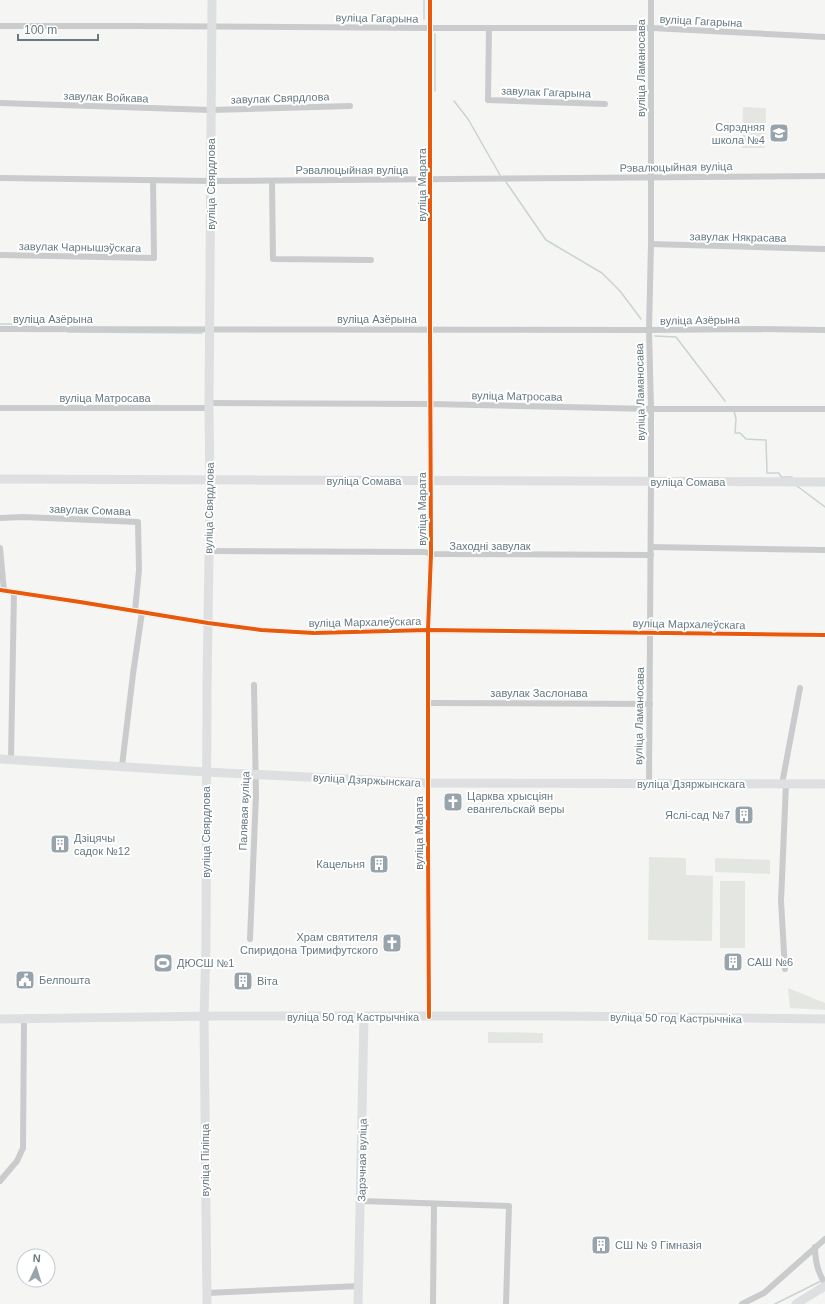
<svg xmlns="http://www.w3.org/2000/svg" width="825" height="1304" font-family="Arial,sans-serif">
	<rect width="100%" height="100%" fill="#f5f5f4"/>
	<g fill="#e4e7e1">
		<polygon points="743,107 766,108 765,148 742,148"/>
		<polygon points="649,857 686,858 686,875 713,876 712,941 648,940"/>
		<polygon points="715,858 770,860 770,874 715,872"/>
		<rect x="720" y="881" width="25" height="67"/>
		<polygon points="788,988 825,1003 825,1010 790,1008"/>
		<polygon points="488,1032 543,1033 543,1043 488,1043"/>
	</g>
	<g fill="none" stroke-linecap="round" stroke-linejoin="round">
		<g stroke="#c9d3d4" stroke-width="1.5">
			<polyline points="424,0 424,19"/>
			<polyline points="435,34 435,91"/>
			<polyline points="454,101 468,119 500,175"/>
			<polyline points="506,182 546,240 602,273 620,291 641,319"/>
			<polyline points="0,324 44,324"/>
			<polyline points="68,332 202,333"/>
			<polyline points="655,336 676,337 725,401"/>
			<polyline points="734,411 736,419 735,433 740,433 746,439 766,440 767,473 779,473 781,477 792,477"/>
			<polyline points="797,486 825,507"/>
			<polyline points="775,1304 821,1281"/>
		</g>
		<g stroke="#cacbcc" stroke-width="6">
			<polyline points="0,26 128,26 431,28 652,28 825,37"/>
			<polyline points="489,28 488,100 605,104"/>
			<polyline points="0,103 211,110 350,106"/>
			<polyline points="0,178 211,181 825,176"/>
			<polyline points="272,181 273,259 371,260"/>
			<polyline points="651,244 825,249"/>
			<polyline points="0,255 154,258 153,180"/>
			<polyline points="0,329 649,330 755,329 825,330"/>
			<polyline points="209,403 431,404 651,409 825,409"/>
			<polyline points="0,408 209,408"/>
			<polyline points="0,518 23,517 138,522 139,570 135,611"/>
			<polyline points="651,547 825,550"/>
			<polyline points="0,548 4,591"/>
			<polyline points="209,551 425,552 431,554 651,555"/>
			<polyline points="0,590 80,602 208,623 261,630 314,633 428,630 825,635"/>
			<polyline points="428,703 650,704"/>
			<polyline points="11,759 14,592"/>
			<polyline points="122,766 133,674 142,612"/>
			<polyline points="649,784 651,482 651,409 649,330 651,244 651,0"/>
			<polyline points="782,784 800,688"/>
			<polyline points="250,939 256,795 254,685"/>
			<polyline points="785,969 781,901 786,784"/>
			<polyline points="429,1017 428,845 428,630 431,554 430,330 430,0"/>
			<polyline points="0,1181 17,1161 23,1148 24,1019"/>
			<polyline points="361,1201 509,1206 506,1304"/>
			<path d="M 815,1247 C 815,1260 817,1272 825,1283"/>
			<polyline points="207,1293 359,1286"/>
			<polyline points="433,1304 434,1204"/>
			<polyline points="742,1304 764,1293 825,1239"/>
		</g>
		<g stroke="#dedfe0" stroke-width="9">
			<polyline points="0,479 825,482"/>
			<polyline points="0,759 206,772 428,783 825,784"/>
			<polyline points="0,1019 217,1016 560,1016 825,1019"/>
			<polyline points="207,1304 204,1016 206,944 207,687 210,488 209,408 212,0"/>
			<polyline points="358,1304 364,1016"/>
			<polyline points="796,1304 825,1286"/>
		</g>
		<g stroke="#fff" stroke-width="6">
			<g id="cycleway">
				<polyline points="0,590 80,602 208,623 261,630 314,633 428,630 825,635"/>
				<polyline points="429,1017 428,845 428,630 431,554 430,330 430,0"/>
			</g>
		</g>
		<use href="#cycleway" stroke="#e8590c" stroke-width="4"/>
	</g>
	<defs>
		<g id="school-square" transform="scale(1)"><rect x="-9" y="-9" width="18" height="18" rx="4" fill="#98a4ab" stroke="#fff"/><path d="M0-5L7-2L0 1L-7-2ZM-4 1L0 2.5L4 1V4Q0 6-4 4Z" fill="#fff"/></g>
		<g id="church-square" transform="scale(1)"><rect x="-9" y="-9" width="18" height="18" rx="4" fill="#98a4ab" stroke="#fff"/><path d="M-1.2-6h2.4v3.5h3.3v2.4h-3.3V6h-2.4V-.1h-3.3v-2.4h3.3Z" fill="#fff"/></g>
		<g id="building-square" transform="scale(1)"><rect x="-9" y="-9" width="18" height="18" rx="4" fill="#98a4ab" stroke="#fff"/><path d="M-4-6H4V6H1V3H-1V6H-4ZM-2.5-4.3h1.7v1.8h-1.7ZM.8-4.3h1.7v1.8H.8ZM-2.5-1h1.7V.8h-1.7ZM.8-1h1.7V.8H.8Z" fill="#fff"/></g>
		<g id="stadium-square" transform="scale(1)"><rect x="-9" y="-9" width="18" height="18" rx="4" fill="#98a4ab" stroke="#fff"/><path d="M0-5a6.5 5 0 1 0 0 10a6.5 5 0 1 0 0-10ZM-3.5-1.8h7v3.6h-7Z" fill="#fff"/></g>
		<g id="civic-square" transform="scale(1)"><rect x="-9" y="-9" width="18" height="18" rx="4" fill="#98a4ab" stroke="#fff"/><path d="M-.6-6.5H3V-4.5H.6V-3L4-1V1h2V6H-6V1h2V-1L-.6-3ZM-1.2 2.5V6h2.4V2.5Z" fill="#fff"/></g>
	</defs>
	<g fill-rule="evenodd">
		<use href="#school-square" x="779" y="133"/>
		<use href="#church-square" x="453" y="802"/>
		<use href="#building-square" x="744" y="815"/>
		<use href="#building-square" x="60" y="844"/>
		<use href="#building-square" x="379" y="864"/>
		<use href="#church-square" x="392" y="943"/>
		<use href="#building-square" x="733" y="962"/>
		<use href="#stadium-square" x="163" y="963"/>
		<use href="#civic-square" x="25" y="980"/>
		<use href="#building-square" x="243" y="981"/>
		<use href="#building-square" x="601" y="1245"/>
	</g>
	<g text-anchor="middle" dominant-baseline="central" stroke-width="4" stroke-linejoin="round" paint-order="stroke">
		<g font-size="11" fill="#667983" stroke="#fff">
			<text transform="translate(377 18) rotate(1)">вуліца Гагарына</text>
			<text transform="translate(701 21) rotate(3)">вуліца Гагарына</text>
			<text transform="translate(641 68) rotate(-90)">вуліца Ламаносава</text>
			<text transform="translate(546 92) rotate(2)">завулак Гагарына</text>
			<text transform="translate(106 97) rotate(2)">завулак Войкава</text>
			<text transform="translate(280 98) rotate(-2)">завулак Свярдлова</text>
			<text transform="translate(676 167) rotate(-1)">Рэвалюцыйная вуліца</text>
			<text x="352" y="170">Рэвалюцыйная вуліца</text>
			<text transform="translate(211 184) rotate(-90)">вуліца Свярдлова</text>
			<text transform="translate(422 185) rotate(-90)">вуліца Марата</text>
			<text transform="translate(738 237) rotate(1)">завулак Някрасава</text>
			<text transform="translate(80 247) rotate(1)">завулак Чарнышэўскага</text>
			<text x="53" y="319">вуліца Азёрына</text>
			<text x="377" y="319">вуліца Азёрына</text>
			<text transform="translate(700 320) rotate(-1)">вуліца Азёрына</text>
			<text transform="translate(640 392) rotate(-91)">вуліца Ламаносава</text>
			<text transform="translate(517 396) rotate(1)">вуліца Матросава</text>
			<text x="105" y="398">вуліца Матросава</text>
			<text x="364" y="481">вуліца Сомава</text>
			<text x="688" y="482">вуліца Сомава</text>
			<text transform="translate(209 508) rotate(-89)">вуліца Свярдлова</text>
			<text transform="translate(422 509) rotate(-90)">вуліца Марата</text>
			<text transform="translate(90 510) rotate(2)">завулак Сомава</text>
			<text x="490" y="546">Заходні завулак</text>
			<text transform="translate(365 622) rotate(-1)">вуліца Мархалеўскага</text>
			<text transform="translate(689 624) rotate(1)">вуліца Мархалеўскага</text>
			<text x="539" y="693">завулак Заслонава</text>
			<text transform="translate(639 716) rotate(-89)">вуліца Ламаносава</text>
			<text transform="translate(367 780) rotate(3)">вуліца Дзяржынскага</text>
			<text x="691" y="784">вуліца Дзяржынскага</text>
			<text transform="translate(244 811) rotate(-88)">Палявая вуліца</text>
			<text transform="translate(206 832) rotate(-90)">вуліца Свярдлова</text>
			<text transform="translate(419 833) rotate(-90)">вуліца Марата</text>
			<text x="353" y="1017">вуліца 50 год Кастрычніка</text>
			<text transform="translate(676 1018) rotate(1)">вуліца 50 год Кастрычніка</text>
			<text transform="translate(205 1160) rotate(-90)">вуліца Піліпца</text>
			<text transform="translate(362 1160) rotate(-89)">Зарэчная вуліца</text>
		</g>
		<g font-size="11" fill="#667983" stroke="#fff" text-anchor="start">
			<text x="765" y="127" text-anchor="end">Сярэдняя<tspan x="765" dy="13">школа №4</tspan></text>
			<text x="467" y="796">Царква хрысціян<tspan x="467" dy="13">евангельскай веры</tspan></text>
			<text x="730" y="815" text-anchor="end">Яслі-сад №7</text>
			<text x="74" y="838">Дзіцячы<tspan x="74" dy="13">садок №12</tspan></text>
			<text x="365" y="864" text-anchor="end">Кацельня</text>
			<text x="378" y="937" text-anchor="end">Храм святителя<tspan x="378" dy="13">Спиридона Тримифутского</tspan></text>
			<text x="747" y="962">САШ №6</text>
			<text x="177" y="963">ДЮСШ №1</text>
			<text x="39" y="980">Белпошта</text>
			<text x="257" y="981">Віта</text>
			<text x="615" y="1245">СШ № 9 Гімназія</text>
		</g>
	</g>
	<g transform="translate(36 1268) rotate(4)"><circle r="19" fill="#ffffff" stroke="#c2c9cd"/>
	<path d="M0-3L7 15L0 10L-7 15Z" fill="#98a4ab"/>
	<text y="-6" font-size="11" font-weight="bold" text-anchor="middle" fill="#667983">N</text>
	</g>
	<path d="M18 34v6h80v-6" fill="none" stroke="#667983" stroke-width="2"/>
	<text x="24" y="34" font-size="12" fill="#667983" stroke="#ffffff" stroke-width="3" paint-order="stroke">100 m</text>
</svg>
